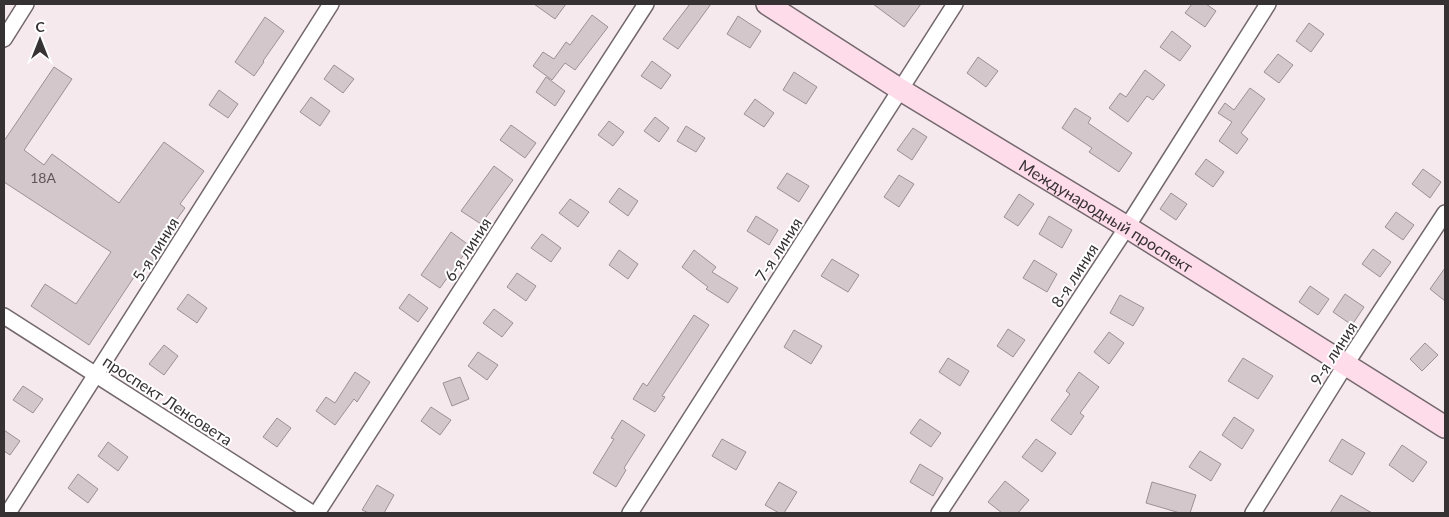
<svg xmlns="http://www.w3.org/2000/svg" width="1449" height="517" font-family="Lato,sans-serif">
	<rect width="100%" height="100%" fill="#f6e9ee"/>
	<g fill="#d4c7cc" stroke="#9c9094">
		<polygon points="534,4 566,4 555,19"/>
		<polygon points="690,4 711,4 678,49 663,39"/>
		<polygon points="873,4 921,4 904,27"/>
		<polygon points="1192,4 1206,4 1216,11 1205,27 1185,13"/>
		<polygon points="592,15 608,27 575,70 565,63 552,80 533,66 543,52 554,59 566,42 570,45"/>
		<polygon points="738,16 761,31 750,48 727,34"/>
		<polygon points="265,17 284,31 263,61 264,62 254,76 235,62"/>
		<polygon points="1309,23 1324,34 1311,52 1296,41"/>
		<polygon points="1172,31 1191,46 1180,61 1160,47"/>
		<polygon points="1278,54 1293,65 1279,83 1264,72"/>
		<polygon points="978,57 998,71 986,87 967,73"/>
		<polygon points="652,61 671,75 661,89 641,76"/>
		<polygon points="334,65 354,79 343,93 324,79"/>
		<polygon points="54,67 72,79 24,150 44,165 52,154 119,203 164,142 204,171 180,204 185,208 163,238 167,241 143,274 138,271 89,345 31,306 45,284 76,304 111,252 4,182 4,141"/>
		<polygon points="1145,70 1165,85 1153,100 1147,96 1128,122 1109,108 1120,93 1126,97"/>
		<polygon points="794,72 817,87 806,104 783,90"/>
		<polygon points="546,77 565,91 555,106 536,92"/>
		<polygon points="1250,88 1265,99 1241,133 1248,139 1237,154 1219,141 1232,122 1218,113 1225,103 1234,110"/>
		<polygon points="219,90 238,104 228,118 209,105"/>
		<polygon points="311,97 330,111 320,126 300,112"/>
		<polygon points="755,99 774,113 764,127 744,114"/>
		<polygon points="1075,108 1091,118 1088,123 1132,153 1119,172 1089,152 1092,148 1062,128"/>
		<polygon points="655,117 669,128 659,142 644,131"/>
		<polygon points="609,121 624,132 613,146 598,135"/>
		<polygon points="511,125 536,143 525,158 500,140"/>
		<polygon points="686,126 705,138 696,152 677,141"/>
		<polygon points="913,128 927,137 912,160 897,150"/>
		<polygon points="1206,159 1224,172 1213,187 1195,174"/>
		<polygon points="494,166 513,180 481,224 461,211"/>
		<polygon points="1423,169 1441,182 1430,198 1412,184"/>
		<polygon points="787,173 809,186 799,202 777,188"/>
		<polygon points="899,175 914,184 899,207 884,197"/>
		<polygon points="619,188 638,201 628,216 609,202"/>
		<polygon points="1171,193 1187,204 1176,220 1160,209"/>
		<polygon points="1019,194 1034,204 1018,226 1004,217"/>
		<polygon points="570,199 589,212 578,227 559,213"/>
		<polygon points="1396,212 1414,225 1403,240 1385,227"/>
		<polygon points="756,216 778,230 769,245 747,231"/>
		<polygon points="1049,216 1072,230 1062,248 1039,234"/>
		<polygon points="451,232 470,246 440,288 421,275"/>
		<polygon points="542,234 561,248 551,262 531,248"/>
		<polygon points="1373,249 1391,262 1380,277 1362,264"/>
		<polygon points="619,250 638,264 628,279 609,265"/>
		<polygon points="694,250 716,267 712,272 738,288 728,303 706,289 708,287 682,267"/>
		<polygon points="832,259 859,275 848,292 821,276"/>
		<polygon points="1034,260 1057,274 1047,292 1023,278"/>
		<polygon points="1445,268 1445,301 1430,289"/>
		<polygon points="517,273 536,286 526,301 507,287"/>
		<polygon points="1310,286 1329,299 1318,315 1299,302"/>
		<polygon points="188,294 207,308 197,323 177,309"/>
		<polygon points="409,294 428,308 418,322 399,308"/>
		<polygon points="1345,294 1364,307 1352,325 1333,312"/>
		<polygon points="1120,295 1144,308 1133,326 1110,313"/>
		<polygon points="494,309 513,323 502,337 483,323"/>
		<polygon points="694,315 709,325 662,396 665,397 655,412 633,399 643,383 647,386"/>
		<polygon points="1008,329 1025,340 1013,357 997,346"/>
		<polygon points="794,330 822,346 811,364 784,347"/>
		<polygon points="1109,332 1124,343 1109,364 1094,352"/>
		<polygon points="1425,343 1438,355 1422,371 1410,359"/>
		<polygon points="164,345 178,356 164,375 149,364"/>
		<polygon points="478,352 498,365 487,380 468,366"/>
		<polygon points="948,358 969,371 960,386 939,372"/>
		<polygon points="1243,358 1273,376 1258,399 1228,381"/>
		<polygon points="355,372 370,382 357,402 354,399 335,425 316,411 326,397 335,403"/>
		<polygon points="1079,372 1099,387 1080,413 1084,416 1071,435 1051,420 1070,394 1066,391"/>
		<polygon points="460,377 469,399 452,406 443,383"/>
		<polygon points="23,386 43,399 33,413 13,400"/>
		<polygon points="431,407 451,420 440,435 421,421"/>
		<polygon points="1234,417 1254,430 1242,449 1222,435"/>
		<polygon points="277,418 291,428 277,447 263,437"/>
		<polygon points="920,419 941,433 931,447 910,433"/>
		<polygon points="622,420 645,435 624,468 626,470 616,487 593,473 614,439 611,438"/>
		<polygon points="4,430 20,441 10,455 4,451"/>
		<polygon points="722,439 746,452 736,470 712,456"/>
		<polygon points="1036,439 1056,453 1042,472 1022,457"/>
		<polygon points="1342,439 1365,453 1352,475 1329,461"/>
		<polygon points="108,442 128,457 118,471 98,456"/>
		<polygon points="1402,445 1427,462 1413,482 1389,465"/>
		<polygon points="1200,451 1221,464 1211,481 1189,467"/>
		<polygon points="920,464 943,478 933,496 910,482"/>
		<polygon points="78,474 98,489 88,503 68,488"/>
		<polygon points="1005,481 1029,500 1018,513 1002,513 988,502"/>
		<polygon points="779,482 797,492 784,513 779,513 765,505"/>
		<polygon points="1152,482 1196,495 1190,513 1180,513 1146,503"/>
		<polygon points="377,485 394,495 384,513 369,513 362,510"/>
		<polygon points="1341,495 1372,513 1330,513"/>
	</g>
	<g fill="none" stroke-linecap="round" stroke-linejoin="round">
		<g stroke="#73686c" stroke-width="18">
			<g id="street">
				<polyline points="4,39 26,4"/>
				<polyline points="4,316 312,513"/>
				<polyline points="8,513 331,4"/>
				<polyline points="317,513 646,4"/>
				<polyline points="630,513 955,4"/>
				<polyline points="939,513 1127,227 1268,4"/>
				<polyline points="1253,513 1346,364 1445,213"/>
			</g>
		</g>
		<g stroke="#73686c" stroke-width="24">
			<g id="secondary">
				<path id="s1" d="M 767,4 L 901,90 L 1127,227 L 1445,427"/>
			</g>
		</g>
		<use href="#street" stroke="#fff" stroke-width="15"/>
		<use href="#secondary" stroke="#fedcea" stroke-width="21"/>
	</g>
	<g text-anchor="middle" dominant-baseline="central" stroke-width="4" stroke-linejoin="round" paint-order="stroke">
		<g font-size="14" fill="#5e5659">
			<text x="43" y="177">18А</text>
		</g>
		<g font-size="16" fill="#363133" stroke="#fff">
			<text stroke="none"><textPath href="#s1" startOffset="400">Международный проспект</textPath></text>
			<text transform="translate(155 249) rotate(-58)">5-я линия</text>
			<text transform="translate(467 249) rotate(-57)">6-я линия</text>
			<text transform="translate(778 249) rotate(-57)">7-я линия</text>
			<text transform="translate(1074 275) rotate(-57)">8-я линия</text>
			<text transform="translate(1333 353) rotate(-57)">9-я линия</text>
			<text transform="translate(168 400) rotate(33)">проспект Ленсовета</text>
		</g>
	</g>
	<rect width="1449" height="517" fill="none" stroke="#363133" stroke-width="10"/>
	<g transform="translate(40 40)" stroke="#ffffff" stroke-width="4" paint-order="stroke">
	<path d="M0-4L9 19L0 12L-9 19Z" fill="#363133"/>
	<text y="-8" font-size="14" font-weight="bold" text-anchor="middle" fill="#363133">С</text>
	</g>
</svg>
